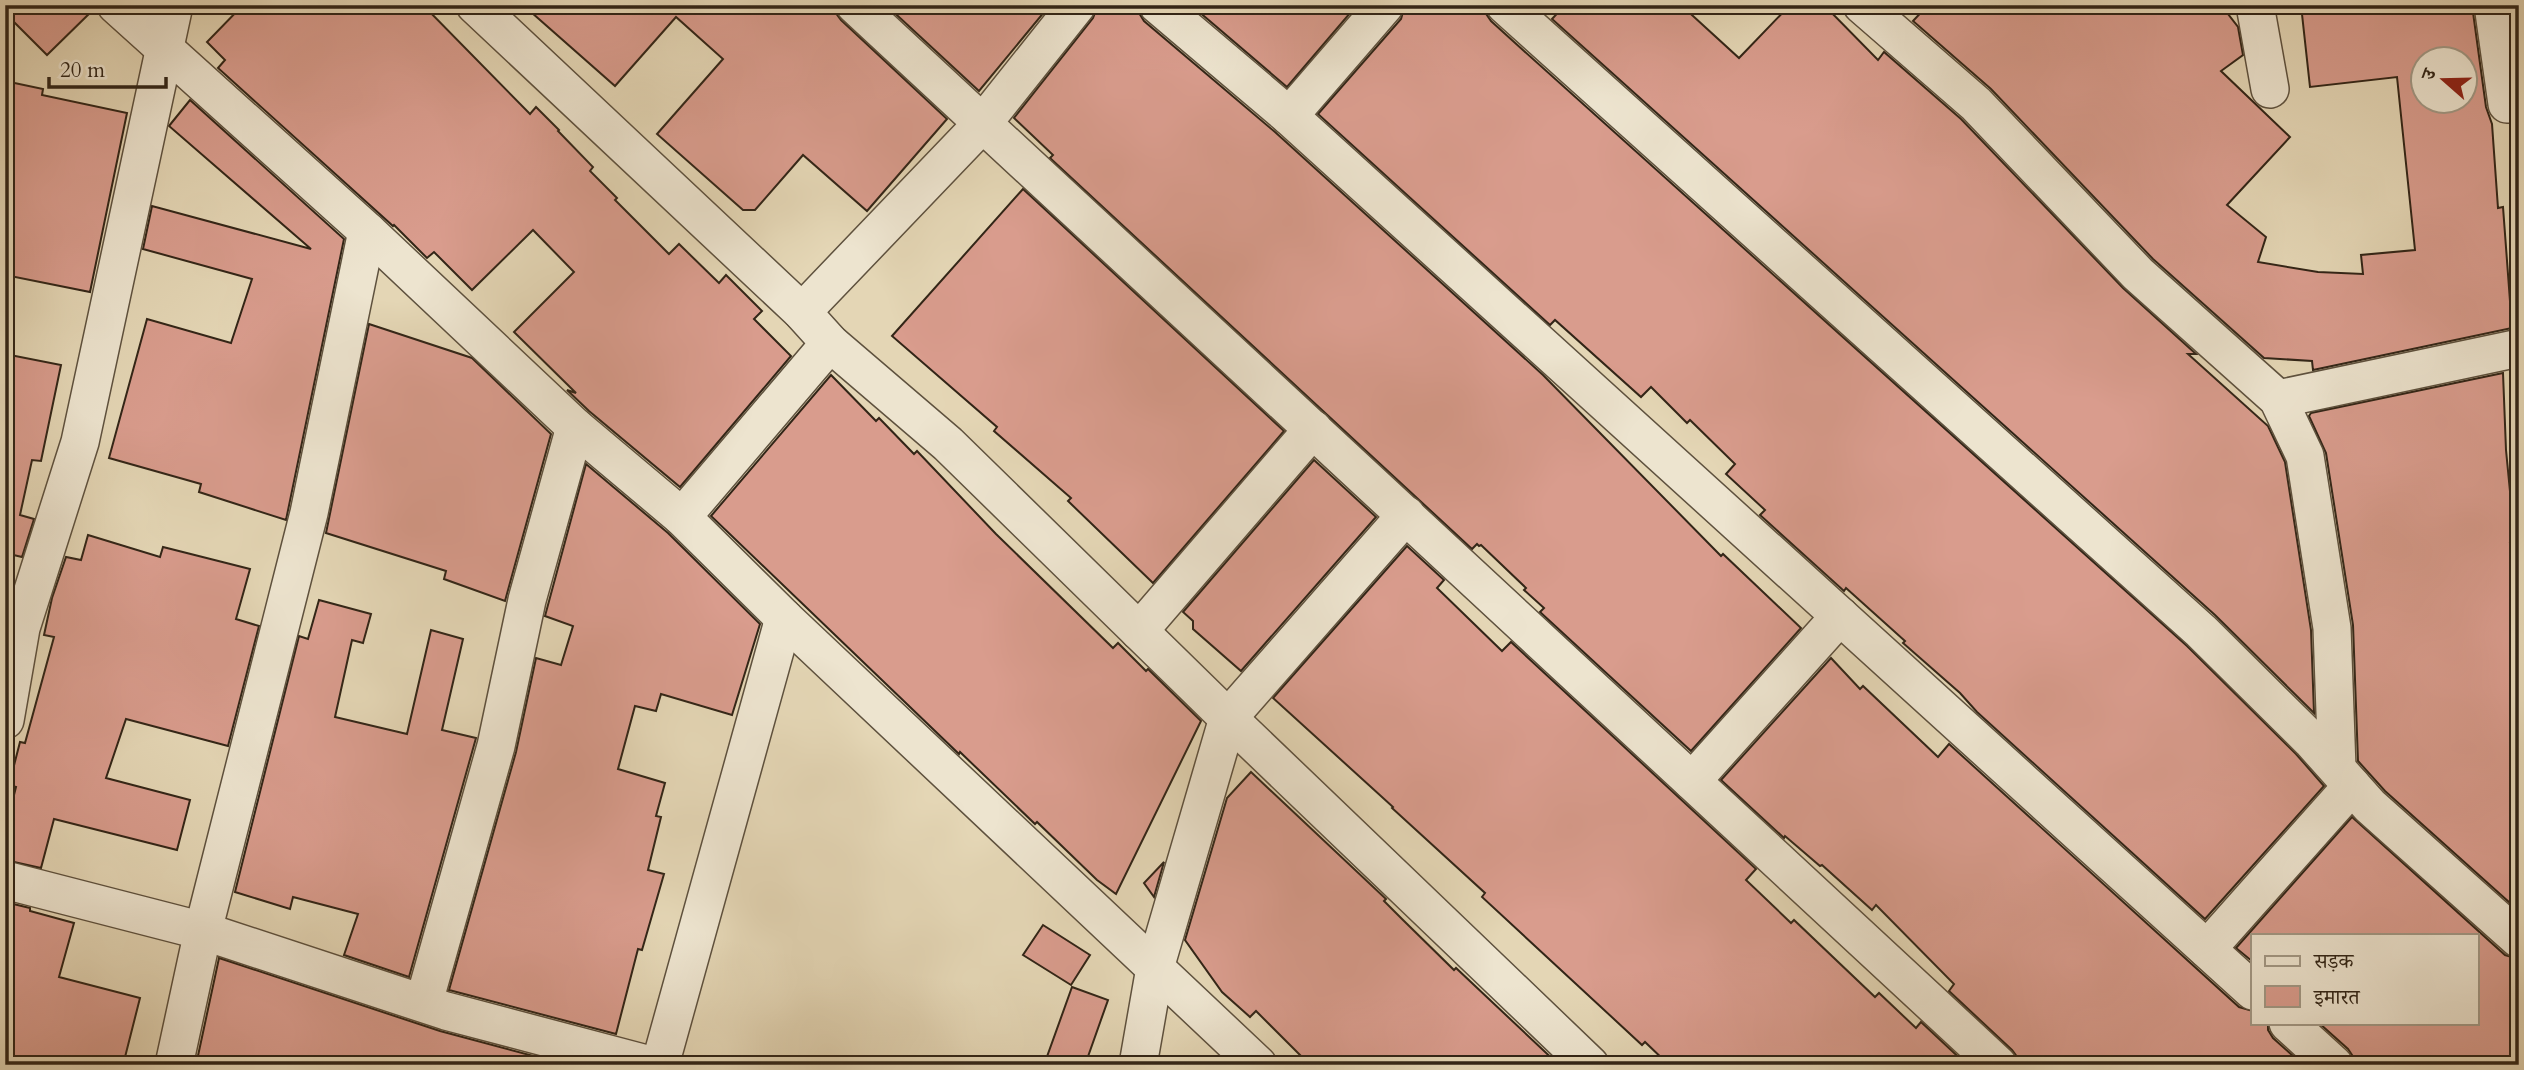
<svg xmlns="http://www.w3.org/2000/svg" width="2524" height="1070" font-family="Cardo,'Noto Serif Devanagari',serif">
	<rect width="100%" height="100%" fill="#e4d6b5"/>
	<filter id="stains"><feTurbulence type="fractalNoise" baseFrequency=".00286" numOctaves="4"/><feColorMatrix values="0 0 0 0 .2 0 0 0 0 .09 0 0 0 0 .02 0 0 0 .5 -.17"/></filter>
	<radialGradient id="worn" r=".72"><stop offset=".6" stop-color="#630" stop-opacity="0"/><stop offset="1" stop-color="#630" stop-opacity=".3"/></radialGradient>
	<g fill="#d99c8d" stroke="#322517" stroke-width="2" fill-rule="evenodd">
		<polygon points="5,5 96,5 96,7 47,55 5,13"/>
		<polygon points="243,5 423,5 530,114 536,107 559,130 558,131 593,167 590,171 617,198 615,200 669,254 679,244 719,283 726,275 762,311 754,319 791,356 680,487 589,411 567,390 576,393 514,332 574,272 533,230 472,290 434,252 427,258 394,225 393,226 218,68 225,60 207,42"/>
		<polygon points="523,5 835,5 835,12 841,20 947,119 867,211 803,155 755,210 743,210 657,134 723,59 676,17 615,86"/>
		<polygon points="886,5 1050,5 979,91"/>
		<polygon points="1098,5 1138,5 1139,13 1144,21 1275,132 1543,375 1721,556 1723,554 1801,628 1691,751 1540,612 1544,608 1524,590 1526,588 1481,545 1479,546 1477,544 1472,549 1050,158 1053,155 1014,118 1093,18"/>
		<polygon points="1191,5 1357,5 1287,87"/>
		<polygon points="1405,5 1480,5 1491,21 1524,51 2187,646 2296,754 2324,786 2205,919 1977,712 1960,693 1903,643 1905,641 1846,588 1844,591 1760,515 1765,510 1726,474 1735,464 1690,420 1687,423 1651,387 1641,397 1555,320 1550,325 1318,114 1401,19"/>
		<polygon points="1565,5 1681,5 1739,58 1790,5 1824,5 1878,60 1884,52 1961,119 2123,288 2196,354 2188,354 2268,426 2285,462 2311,630 2314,713 2215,615 1552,19"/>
		<path d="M 1928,5 L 2221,5 L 2238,27 L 2243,55 L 2221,71 L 2290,137 L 2227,205 L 2266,237 L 2258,262 L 2318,272 L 2363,274 L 2361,255 L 2415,250 L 2397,77 L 2310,87 L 2301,5 L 2472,5 L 2486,107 L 2492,124 L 2498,208 L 2503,207 L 2512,328 L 2313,370 L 2312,361 L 2264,358 L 2153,259 L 1991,89 L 1913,21 ZM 2423,60 L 2465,60 L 2465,102 L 2423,102 Z"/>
		<polygon points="5,81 43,89 42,95 127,113 90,292 5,275"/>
		<polygon points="190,100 344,239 286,520 199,492 201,484 109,458 147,319 231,343 252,279 143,249 152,206 311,249 169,126"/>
		<polygon points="1023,189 1284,431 1153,583 1068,501 1071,498 994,431 997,427 892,336"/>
		<polygon points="369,324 472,358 551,434 505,601 444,579 446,571 326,533"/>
		<polygon points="5,354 61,365 41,461 32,460 20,515 34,519 22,557 5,553"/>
		<polygon points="2503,373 2506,450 2515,543 2510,543 2519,616 2519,911 2385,791 2358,761 2353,625 2326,453 2309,416 2311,413"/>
		<polygon points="831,375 876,421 879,418 914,454 917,451 996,534 1113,648 1118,643 1146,671 1148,669 1201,721 1116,894 1097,880 1037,822 1035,824 960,752 959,754 711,516"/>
		<polygon points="1314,460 1376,517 1241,671 1193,629 1193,621 1183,612"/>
		<polygon points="586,464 668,533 760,624 732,715 661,694 656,711 635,706 618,769 665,783 656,816 661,817 648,870 664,874 642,950 638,949 616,1034 449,990 516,752 536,658 561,665 573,626 545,616"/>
		<polygon points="88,535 160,557 163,547 250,569 236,619 259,626 228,746 126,719 106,778 190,800 177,850 54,819 41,868 5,860 5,831 16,787 9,785 20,742 25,743 54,637 44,635 52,598 66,557 81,560"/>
		<polygon points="1407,546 1444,580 1437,588 1502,651 1511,642 1756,869 1746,880 1791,923 1794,920 1875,997 1879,993 1916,1028 1921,1022 1967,1065 1669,1065 1645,1042 1642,1045 1482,897 1485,893 1392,808 1393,807 1273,698"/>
		<polygon points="319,600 371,614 363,643 352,640 335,717 407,734 431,630 463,639 442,730 476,738 409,977 344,955 358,914 293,897 290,909 235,892 299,636 308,639"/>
		<polygon points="1831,658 1860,689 1863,686 1938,757 1949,744 2239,1007 2253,1011 2253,1023 2268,1023 2268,1030 2273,1038 2303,1065 2018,1065 2018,1058 2012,1050 1949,991 1954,984 1876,905 1872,910 1822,865 1820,866 1785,836 1784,838 1721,780"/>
		<polygon points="1251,772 1386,899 1384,901 1402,919 1454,970 1456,968 1559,1065 1310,1065 1256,1011 1250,1017 1222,992 1185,940 1227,798"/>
		<polygon points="2352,817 2505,955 2519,959 2519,1065 2354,1065 2354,1058 2348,1049 2319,1023 2477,1023 2477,935 2253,935 2253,962 2236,948"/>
		<polygon points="1164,862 1154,897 1144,883"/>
		<polygon points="5,902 30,908 30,911 74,923 59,977 140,998 123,1065 5,1065"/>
		<polygon points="1043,925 1090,955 1071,985 1023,955"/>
		<polygon points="219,958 440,1031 567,1065 196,1065"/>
		<polygon points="1072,987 1108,1000 1085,1065 1044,1065"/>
	</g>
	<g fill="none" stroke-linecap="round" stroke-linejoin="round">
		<g stroke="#5e513e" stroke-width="40">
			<g id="street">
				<polyline points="116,5 367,231 575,427 682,517 784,618 1258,1065"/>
				<polyline points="475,5 802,312 830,343 948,444 1228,718 1590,1065"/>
				<polyline points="855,5 1998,1065"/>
				<polyline points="1158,5 1289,116 2253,991"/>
				<polyline points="1505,5 2201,631 2311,740 2370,806 2519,939"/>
				<polyline points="1862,5 1976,104 2138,274 2278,399 2305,456 2332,628 2337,768"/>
				<polyline points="2255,5 2270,89"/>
				<polyline points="2493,5 2507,104 2519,104"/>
				<polyline points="1289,116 1385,5"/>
				<polyline points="802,312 983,123 1077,5"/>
				<polyline points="2278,399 2519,348"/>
				<polyline points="682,517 830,343"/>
				<polyline points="1139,631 1313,429"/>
				<polyline points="5,720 21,628 80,442 174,5"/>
				<polyline points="1692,781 1840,616"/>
				<polyline points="5,880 203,931 446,1011 650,1065"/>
				<polyline points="2207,949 2352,786"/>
				<polyline points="424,1002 496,746 527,600 575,427"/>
				<polyline points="2288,1023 2334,1065"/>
				<polyline points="174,1065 203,931 309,513 367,231"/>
				<polyline points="660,1065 784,618"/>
				<polyline points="1138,1065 1155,968 1228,718 1406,515"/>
			</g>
		</g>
		<use href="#street" stroke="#ede4cf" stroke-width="37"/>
	</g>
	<rect width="2524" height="1070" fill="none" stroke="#e4d6b5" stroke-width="28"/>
	<rect x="7" y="7" width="2510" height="1056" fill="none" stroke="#322517" stroke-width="3.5"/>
	<rect x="14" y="14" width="2496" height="1042" fill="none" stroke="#322517" stroke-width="2"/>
	<rect x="2251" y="934" width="228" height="91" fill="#ede4cf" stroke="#a29885" stroke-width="2"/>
	<rect x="2265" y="956" width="35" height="10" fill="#ede4cf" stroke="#a29885" stroke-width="2"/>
	<text x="2314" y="968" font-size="21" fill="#322517">सड़क</text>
	<rect x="2265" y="986" width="35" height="21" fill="#d99c8d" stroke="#a29885" stroke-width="2"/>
	<text x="2314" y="1004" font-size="21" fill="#322517">इमारत</text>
	<g transform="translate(2444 80) rotate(290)"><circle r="33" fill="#ede4cf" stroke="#a29885" stroke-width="2"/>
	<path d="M0-5L12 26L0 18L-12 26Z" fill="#8f2418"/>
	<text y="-10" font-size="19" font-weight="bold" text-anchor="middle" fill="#322517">उ</text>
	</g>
	<path d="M49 77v10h117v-10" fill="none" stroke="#322517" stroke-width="3.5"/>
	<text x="60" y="77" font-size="21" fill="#322517" stroke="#ede4cf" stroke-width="5" paint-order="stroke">20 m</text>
	<rect width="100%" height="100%" filter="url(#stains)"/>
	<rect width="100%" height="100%" fill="url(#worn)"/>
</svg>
